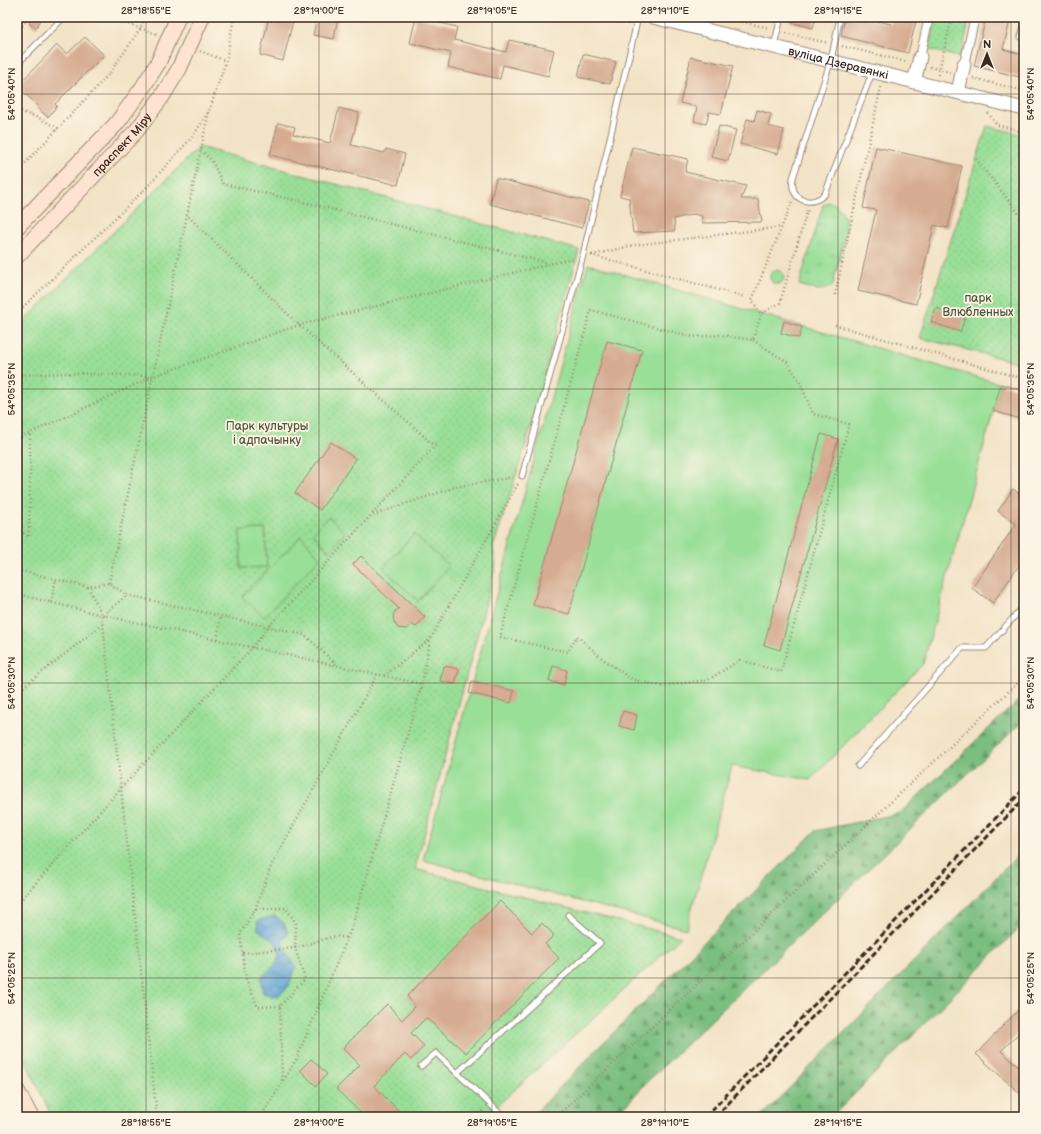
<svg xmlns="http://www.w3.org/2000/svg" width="1041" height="1134" font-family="'Balsamiq Sans',sans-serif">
	<defs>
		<pattern id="grass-tufts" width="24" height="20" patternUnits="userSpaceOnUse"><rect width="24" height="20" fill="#99df98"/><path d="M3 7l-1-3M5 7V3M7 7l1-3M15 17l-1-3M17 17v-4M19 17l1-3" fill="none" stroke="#85c083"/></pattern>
		<pattern id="forest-firs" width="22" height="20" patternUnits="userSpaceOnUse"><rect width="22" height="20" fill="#7abe80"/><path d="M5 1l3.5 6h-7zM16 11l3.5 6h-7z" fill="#659b68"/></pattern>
		<pattern id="park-dots" width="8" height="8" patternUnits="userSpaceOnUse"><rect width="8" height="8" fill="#99df98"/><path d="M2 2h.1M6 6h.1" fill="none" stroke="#85c083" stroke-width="1.8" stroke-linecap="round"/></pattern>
		<pattern id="water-waves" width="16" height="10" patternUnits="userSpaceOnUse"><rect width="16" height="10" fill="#61a4d5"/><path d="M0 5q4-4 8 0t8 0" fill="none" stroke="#5186ac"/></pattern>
	</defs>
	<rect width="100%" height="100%" fill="#fcf5e5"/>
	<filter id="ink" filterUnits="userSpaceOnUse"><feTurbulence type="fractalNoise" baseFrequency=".025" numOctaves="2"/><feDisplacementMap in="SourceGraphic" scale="8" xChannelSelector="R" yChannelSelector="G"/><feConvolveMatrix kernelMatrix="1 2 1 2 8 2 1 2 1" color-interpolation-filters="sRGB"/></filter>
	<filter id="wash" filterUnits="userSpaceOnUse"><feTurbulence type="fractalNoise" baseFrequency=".012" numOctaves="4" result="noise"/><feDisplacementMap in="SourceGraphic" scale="16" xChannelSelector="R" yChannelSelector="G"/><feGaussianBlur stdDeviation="0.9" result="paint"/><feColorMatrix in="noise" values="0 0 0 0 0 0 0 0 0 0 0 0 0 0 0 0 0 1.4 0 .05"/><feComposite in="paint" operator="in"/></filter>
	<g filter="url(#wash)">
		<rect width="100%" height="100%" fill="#f3e3c6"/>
		<g fill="url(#grass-tufts)" stroke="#6a845b">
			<path d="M 828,202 C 840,203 845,216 847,226 L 833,284 C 821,295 812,288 799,285 L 823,205 Z"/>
			<circle cx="777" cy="277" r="7"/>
		</g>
		<g fill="url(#forest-firs)" stroke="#5a744f">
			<polygon points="1024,695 1024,720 647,1082 615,1117 531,1117 604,1042 815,831 900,813"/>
			<polygon points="1024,849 1024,923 832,1117 761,1117"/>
		</g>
		<g fill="url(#park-dots)" stroke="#6a845b">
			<polygon points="935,17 970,17 961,58 929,49"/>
			<polygon points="987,126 1024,135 1024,364 920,338"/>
			<polygon points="199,147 579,250 524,451 493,548 496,565 415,869 681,937 485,1117 52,1117 17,1043 17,328"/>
		</g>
		<g fill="#99df98" stroke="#6a845b">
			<polygon points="588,264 1001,384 923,664 810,780 732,766 686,929 423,860"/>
			<polygon points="329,517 345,533 329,551 313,533"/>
			<polygon points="265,529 267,567 241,568 240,530"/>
			<polygon points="414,534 449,566 418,601 383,568"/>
			<polygon points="301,536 320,558 264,617 242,597"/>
		</g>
		<polygon fill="url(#water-waves)" stroke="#4e677a" points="275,916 284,923 288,933 282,943 288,955 296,967 288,987 277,997 263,993 261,978 275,965 280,955 275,942 258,929 257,921"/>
		<g id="blocks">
			<g fill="#d5ab91">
				<polygon points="33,17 40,17 42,18 36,28 29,23"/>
				<polygon points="269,17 294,17 283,61 260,55"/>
				<polygon points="317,17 338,17 334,39 313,35"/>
				<polygon points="416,17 457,27 454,40 506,52 509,40 554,50 548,76 503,65 500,79 448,67 451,53 410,43"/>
				<polygon points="791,17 816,17 813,28 790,22"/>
				<polygon points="845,17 865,17 864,18 891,24 893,17 917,17 908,53 841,36"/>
				<polygon points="986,17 1011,17 1003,49 1024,55 1024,78 974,66"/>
				<polygon points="85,37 104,55 55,104 57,106 48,117 37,108 38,106 17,86 57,45 67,54"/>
				<polygon points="583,54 616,62 610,84 578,77"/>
				<polygon points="691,57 733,66 721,114 709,112 706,124 694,121 697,107 680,103"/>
				<polygon points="339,108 359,113 351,145 384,153 386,149 405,154 398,185 270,155 278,123 295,127 293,134 330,143"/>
				<polygon points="757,110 771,114 768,126 784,130 778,154 740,144 747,119 754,121"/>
				<polygon points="719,126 736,130 728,161 711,157"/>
				<polygon points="632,147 688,159 685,172 746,186 741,199 758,199 762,222 702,223 702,216 694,214 674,219 675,231 633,233 629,198 620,196"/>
				<polygon points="876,147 962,166 948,228 934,225 916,304 858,291 876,210 863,208"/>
				<polygon points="496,178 589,202 582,228 490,204"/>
				<polygon points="936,308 965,318 960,332 931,322"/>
				<polygon points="784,321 802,327 799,338 781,333"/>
				<polygon points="607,341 642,350 569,614 533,605"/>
				<polygon points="1001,384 1024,391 1024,420 993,411"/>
				<polygon points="821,434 838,439 780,650 764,645"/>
				<polygon points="331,442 356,459 320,510 295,493"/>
				<polygon points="1013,489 1024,497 1024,558 993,603 972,588 1016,524 998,511"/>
				<polygon points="361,556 425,617 416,627 412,624 406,629 398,628 394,622 393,616 395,611 399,609 353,564"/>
				<polygon points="444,666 459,669 455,684 440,681"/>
				<polygon points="553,666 567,670 564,685 549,681"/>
				<polygon points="472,681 514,691 511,703 469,693"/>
				<polygon points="623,711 637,715 634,730 619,726"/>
				<polygon points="500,901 532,933 542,923 554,935 545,944 559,958 466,1053 426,1018 411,1033 424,1046 411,1060 405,1054 374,1086 405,1117 365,1117 336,1089 360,1065 343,1048 387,1004 402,1020 415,1007 407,996"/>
				<polygon points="1024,1004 1024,1028 1001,1051 1022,1069 1024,1067 1024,1097 976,1054"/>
				<polygon points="311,1059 327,1074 316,1086 300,1070"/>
			</g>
		</g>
	</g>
	<g filter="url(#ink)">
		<use href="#blocks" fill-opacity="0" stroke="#978672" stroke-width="1"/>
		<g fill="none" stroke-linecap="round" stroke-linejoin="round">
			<g stroke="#978672" stroke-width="7">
				<g id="service">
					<path d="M 840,17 L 831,60 L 793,178 C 789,199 810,209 825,194 L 872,73"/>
					<polyline points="1024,26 1021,37 1024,38"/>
					<polyline points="774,46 781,17"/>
					<polyline points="17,64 64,17"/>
					<polyline points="522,476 583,255 638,17"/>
					<polyline points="858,766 962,648 986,648 1024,606"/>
					<polyline points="421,1066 436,1053 490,1104 503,1117"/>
					<polyline points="457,1073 600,943 568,915"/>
				</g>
			</g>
			<g stroke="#978672" stroke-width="10">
				<g id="pedestrian">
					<polyline points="920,57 929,17"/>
					<polyline points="964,64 975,17"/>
				</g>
			</g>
			<g stroke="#978672" stroke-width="15">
				<g id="tertiary">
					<path id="s1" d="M 653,17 L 1024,109"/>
					<polyline points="914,82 920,57"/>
					<polyline points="958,92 964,64"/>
				</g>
			</g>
			<g stroke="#978672" stroke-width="17">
				<g id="secondary">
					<polyline points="17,227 117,123 141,90 158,63 178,17"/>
					<path id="s2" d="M 17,256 L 137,130 L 161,98 L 179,69 L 202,17"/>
					<polyline points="17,1091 31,1117"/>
				</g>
			</g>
			<g stroke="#978672" stroke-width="2.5" stroke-dasharray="1 3" stroke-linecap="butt">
				<polyline points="106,17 157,34"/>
				<polyline points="600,17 629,24"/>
				<polyline points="723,17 769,28"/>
				<polyline points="17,32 29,17"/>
				<polyline points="786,33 828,43"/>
				<polyline points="842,46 907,62"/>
				<polyline points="200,51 226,61"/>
				<polyline points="930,67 950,72"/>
				<polyline points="938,75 952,17"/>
				<polyline points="973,78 1024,91"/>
				<polyline points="17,110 41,119 59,129"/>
				<polyline points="988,113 997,125 1024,132"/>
				<polyline points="201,150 212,161 223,184 295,200 548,263"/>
				<polyline points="976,159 1024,220"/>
				<polyline points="17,172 109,74 141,28 144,17"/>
				<polyline points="792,202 752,300 761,314 780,303 808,208"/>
				<polyline points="591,255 745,297"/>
				<polyline points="592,255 635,245 782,227"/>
				<polyline points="835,295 881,87"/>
				<polyline points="17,313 145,189 193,136 209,111 226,61 234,17"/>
				<polyline points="835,325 1024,379"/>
				<polyline points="753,340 787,362 799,380 813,414 849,424 781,672 740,660 708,680 662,686 633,680 604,660 577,636 568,652 500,637 591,310 693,337 720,335 753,340 761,314"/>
				<polyline points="17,375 62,373 153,376"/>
				<polyline points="17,439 154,376 299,325 574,258"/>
				<polyline points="373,515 455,487 514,477"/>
				<polyline points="17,528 29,537 30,489 30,433"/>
				<polyline points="17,570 88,587 109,583 127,595 305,635 337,665"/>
				<polyline points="109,583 209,111"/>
				<polyline points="88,587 102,615 157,1117"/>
				<polyline points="17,594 102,615 422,684"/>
				<polyline points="51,602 56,579"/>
				<polyline points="103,615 127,595"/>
				<polyline points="217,639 221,616"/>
				<polyline points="384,676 430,639 519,482"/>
				<polyline points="17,692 103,624"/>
				<polyline points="17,904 121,788 253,647 268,627 435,446 299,325 187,215"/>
				<polyline points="255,909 271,866 377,675"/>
				<polyline points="243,953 295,948 335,936 347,938"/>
				<polyline points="280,1006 258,1007 246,979 240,934 255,909 286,908 296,923 295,948 305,979 280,1006 282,1081"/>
				<polyline points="259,1117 265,1110 296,1060 352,927 422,684 430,639"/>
				<polyline points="476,1117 484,1109"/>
				<polyline points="556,1117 1024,677"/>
			</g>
			<use href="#service" stroke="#fff" stroke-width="5"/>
			<use href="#pedestrian" stroke="#fff" stroke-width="8"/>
			<use href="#tertiary" stroke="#fff" stroke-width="13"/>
			<use href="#secondary" stroke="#fee3d2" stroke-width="15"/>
			<g stroke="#3b2a1e" stroke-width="3" stroke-dasharray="6 3" stroke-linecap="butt">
				<polyline points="705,1117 1024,789"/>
				<polyline points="715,1117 1024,799"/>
			</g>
		</g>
	</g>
	<path fill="none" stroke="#3b2a1e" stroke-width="1" stroke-opacity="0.45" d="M 146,17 L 146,1117M 319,17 L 319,1117M 492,17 L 492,1117M 665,17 L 665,1117M 838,17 L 838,1117M 1011,17 L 1011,1117M 17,94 L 1024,94M 17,389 L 1024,389M 17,683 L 1024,683M 17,978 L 1024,978"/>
	<g text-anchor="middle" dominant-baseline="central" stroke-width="3.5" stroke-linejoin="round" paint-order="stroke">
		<g font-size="12" fill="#3b2a1e" stroke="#fcf5e5">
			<text stroke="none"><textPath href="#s1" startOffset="191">вуліца Дзеравянкі</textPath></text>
			<text stroke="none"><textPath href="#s2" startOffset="153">праспект Міру</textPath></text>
		</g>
		<g font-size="12" fill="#52573c" stroke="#fcf5e5">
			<text x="978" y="298">парк<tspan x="978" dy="14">Влюбленных</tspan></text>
			<text x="267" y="426">Парк культуры<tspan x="267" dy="14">і адпачынку</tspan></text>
		</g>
	</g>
	<rect width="1041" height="1134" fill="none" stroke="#fcf5e5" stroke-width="44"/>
	<g transform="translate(987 54)" stroke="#fcf5e5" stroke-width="3" paint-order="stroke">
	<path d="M0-3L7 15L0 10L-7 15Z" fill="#3b2a1e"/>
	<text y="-6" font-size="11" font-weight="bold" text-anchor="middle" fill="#3b2a1e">N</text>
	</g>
	<rect x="22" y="22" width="997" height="1090" fill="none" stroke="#3b2a1e" stroke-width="1.5"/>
	<g font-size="10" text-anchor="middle" fill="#3b2a1e">
		<text x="146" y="14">28°18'55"E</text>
		<text x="319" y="14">28°19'00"E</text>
		<text x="492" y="14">28°19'05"E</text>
		<text x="665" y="14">28°19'10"E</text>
		<text x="838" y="14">28°19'15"E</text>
		<text transform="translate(11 94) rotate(-90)" y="4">54°05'40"N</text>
		<text transform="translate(1030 94) rotate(-90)" y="4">54°05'40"N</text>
		<text transform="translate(11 389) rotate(-90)" y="4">54°05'35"N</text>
		<text transform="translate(1030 389) rotate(-90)" y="4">54°05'35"N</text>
		<text transform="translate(11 683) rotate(-90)" y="4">54°05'30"N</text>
		<text transform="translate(1030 683) rotate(-90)" y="4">54°05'30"N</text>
		<text transform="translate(11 978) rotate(-90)" y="4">54°05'25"N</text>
		<text transform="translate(1030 978) rotate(-90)" y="4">54°05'25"N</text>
		<text x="146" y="1126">28°18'55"E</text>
		<text x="319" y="1126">28°19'00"E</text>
		<text x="492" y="1126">28°19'05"E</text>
		<text x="665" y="1126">28°19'10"E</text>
		<text x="838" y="1126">28°19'15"E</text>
	</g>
</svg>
